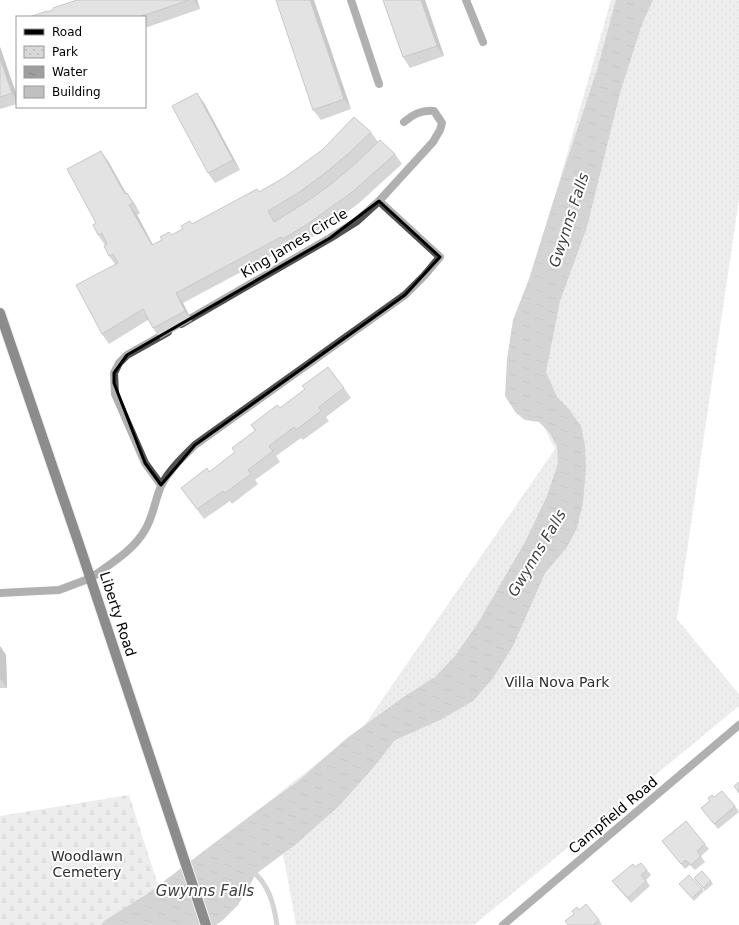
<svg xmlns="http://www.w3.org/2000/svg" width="739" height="925" font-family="'DejaVu Sans',sans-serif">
	<defs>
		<pattern id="cemetery-stones" width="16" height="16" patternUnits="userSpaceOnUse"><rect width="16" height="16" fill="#d8d8d8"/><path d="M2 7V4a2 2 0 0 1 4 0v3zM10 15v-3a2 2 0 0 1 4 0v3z" fill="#b8b8b8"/></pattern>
		<pattern id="park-dots" width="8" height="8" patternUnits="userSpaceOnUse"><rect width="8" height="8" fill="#d8d8d8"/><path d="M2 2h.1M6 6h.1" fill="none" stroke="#b8b8b8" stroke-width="1.8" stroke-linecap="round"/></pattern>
		<pattern id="water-ripples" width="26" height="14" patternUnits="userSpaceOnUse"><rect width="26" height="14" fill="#9f9f9f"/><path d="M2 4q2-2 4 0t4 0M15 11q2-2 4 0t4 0" fill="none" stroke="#878787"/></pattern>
	</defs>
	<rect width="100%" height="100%" fill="#fff"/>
	<polygon fill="url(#cemetery-stones)" points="129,795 171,925 0,925 0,816"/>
	<polygon fill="url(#park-dots)" points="611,0 739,0 739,199 677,619 739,694 739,706 474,925 296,925 285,864 268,802 364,726 555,449 509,357"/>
	<polygon fill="url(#water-ripples)" points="616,0 653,0 642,24 620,93 587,227 560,301 546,372 557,397 568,408 581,426 585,445 586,469 583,503 577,528 567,547 545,573 513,646 493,678 473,701 440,720 395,740 373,768 338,807 296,844 256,874 238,905 223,920 216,925 101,925 104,921 147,894 262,807 297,782 347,738 405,696 435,677 455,656 478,623 525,542 547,496 558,463 557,446 549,432 539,422 525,420 516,413 505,396 507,359 513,320 529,279 553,202 597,70"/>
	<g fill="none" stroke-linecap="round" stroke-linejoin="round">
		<path stroke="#9f9f9f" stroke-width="5" d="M 252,871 C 269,884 274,905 277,925"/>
		<g stroke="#dbdbdb" stroke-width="12">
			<polyline id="primary" points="0,313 81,550 206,925"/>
		</g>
		<path stroke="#515151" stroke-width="8" d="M 379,201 L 433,142 L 440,130 L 442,123 L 434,111 C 421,110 414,114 404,122"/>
		<g stroke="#515151" stroke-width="8">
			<polyline points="351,0 379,84"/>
			<polyline points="466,0 483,42"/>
			<polyline points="161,485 145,463 115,394 114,373 119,363 127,355 168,332"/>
			<path d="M 91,578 C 110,564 133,551 145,530 C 154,515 155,498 162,484 C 170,469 183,457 195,445 L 405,295 L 424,276 L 440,257 L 379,201 L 357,221 L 330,238 L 181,324"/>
		</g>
		<g stroke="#515151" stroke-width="8">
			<polyline points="0,593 59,590 91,578"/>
			<polyline points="503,925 739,725"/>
		</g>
		<use href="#primary" stroke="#000" stroke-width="10"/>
	</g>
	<g fill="#a5a5a5">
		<polygon points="77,0 197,0 200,9 145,28 145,17 29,17 53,10"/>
		<polygon points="276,0 351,109 321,120 313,110"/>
		<polygon points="383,0 425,0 444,56 410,68 403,57"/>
		<polygon points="0,47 17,96 17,104 0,109"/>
		<polygon points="204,103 240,170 215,183 208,173"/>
		<polygon points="371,132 378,142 395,154 402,164 358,204 314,236 290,249 288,247 183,303 192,321 160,339 153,328 148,320 109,344 102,334 115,264 109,256 105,245 98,235 96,223 108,161 126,193 134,203 140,213 137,215 153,245 192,224 259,192"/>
		<polygon points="344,388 351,398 326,417 329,421 303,440 301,438 276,456 280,462 255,480 258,484 232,504 230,501 204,519 181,488 209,472 235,452 255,431 251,425 280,408"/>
		<polygon points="0,646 6,655 7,688 0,688"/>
		<polygon points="714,797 735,806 739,812 718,829 701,808"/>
		<polygon points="662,841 705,844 709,849 701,856 705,862 695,870 690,865 685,869"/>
		<polygon points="635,867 647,870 651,875 646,880 650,886 631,903 616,886 612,881"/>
		<polygon points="694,878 711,881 713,884 705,891"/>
		<polygon points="679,884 702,889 704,891 694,901"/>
		<polygon points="579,910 599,920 602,925 568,925 565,921"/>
	</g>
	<g fill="#868686">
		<polygon points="194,0 197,0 200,9"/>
		<polygon points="310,0 314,0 351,109 344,99"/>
		<polygon points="421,0 425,0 444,56 437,46"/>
		<polygon points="0,47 17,96 17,100 12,93 0,58"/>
		<polygon points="197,93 204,103 240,170 233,160"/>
		<polygon points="101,151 108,161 132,204 125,194"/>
		<polygon points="127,193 134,203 140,213 133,203"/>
		<polygon points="129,205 137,215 159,256 152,245"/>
		<polygon points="176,293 183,303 192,321 185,311"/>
		<polygon points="0,646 6,655 7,688 0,678"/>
	</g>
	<g fill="#c0c0c0" stroke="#868686">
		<polygon points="77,0 189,0 139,17 29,17 47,11 47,12 53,10 53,8"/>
		<polygon points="276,0 310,0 344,99 313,110"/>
		<polygon points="383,0 421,0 437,46 403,57"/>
		<polygon points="0,58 12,93 0,97"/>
		<polygon points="197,93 233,160 208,173 172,106"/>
		<polygon points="354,117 371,132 348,154 324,174 298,193 268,211 274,222 303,204 330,185 356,163 380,140 395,154 351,193 306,225 283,239 281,237 176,293 185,311 153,328 143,309 102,334 76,285 118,263 113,254 109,256 104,246 107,244 102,233 98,235 93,225 96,223 67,169 101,151 125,194 127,193 133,203 129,205 152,245 162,240 160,237 169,232 171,235 183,229 181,226 190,221 192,224 257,189 259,192 285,177 322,150"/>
		<polygon points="328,367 344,388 319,407 321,411 296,430 294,427 269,446 273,451 248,470 251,474 225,493 223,491 197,509 181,488 207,468 209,472 235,452 232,448 256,430 251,425 277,405 280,408 305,389 302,386"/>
		<polygon points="739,782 739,793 734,786"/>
		<polygon points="722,791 735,806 714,824 701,808 710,801 708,798 712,795 714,797"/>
		<polygon points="686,821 705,844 697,851 701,856 691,865 686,860 681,864 662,841"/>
		<polygon points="641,863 647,870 641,875 646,881 628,898 612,881 633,864 635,867"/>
		<polygon points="702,871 711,881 703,888 694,878"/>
		<polygon points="689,875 702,889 692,898 679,884"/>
		<polygon points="586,904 599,920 593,925 568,925 565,921 574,914 572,911 577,907 579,910"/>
	</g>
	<path d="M0 0H739V925H0ZM 379,201 L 440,257 L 405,295 L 195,445 L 161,485 L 145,463 L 114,383 L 114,373 L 127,355 L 330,238 Z" fill="#fff" fill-opacity=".55" fill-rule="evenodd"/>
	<path fill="none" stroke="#000" stroke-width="3" stroke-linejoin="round" d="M 379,201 L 440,257 L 405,295 L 195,445 L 161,485 L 145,463 L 114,383 L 114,373 L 127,355 L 330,238 Z"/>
	<g text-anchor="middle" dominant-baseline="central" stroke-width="4" stroke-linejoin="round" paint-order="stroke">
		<g font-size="14" fill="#000" stroke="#fff">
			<text transform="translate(294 243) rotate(-31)">King James Circle</text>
			<text transform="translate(118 614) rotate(72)">Liberty Road</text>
			<text transform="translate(613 815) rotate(-40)">Campfield Road</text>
		</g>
		<g font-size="14" fill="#2f2f2f" stroke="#fff">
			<text x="557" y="682">Villa Nova Park</text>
			<text x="87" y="856">Woodlawn<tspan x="87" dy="16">Cemetery</tspan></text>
		</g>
		<g font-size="15" font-style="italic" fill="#404040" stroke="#fff">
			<text transform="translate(569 220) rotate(-72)">Gwynns Falls</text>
			<text transform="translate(537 553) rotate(-59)">Gwynns Falls</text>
			<text x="205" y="891">Gwynns Falls</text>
		</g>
	</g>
	<rect x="16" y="16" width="130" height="92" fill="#ffffff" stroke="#999999"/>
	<rect x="24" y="29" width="20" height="6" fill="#000000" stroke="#999999"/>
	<text x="52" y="36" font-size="12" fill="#000000">Road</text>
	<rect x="24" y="46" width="20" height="12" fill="url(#park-dots)" stroke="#999999"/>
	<text x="52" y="56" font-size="12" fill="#000000">Park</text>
	<rect x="24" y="66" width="20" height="12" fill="url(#water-ripples)" stroke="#999999"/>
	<text x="52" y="76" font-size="12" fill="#000000">Water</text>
	<rect x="24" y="86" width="20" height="12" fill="#c0c0c0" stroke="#999999"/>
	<text x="52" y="96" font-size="12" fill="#000000">Building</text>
</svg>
